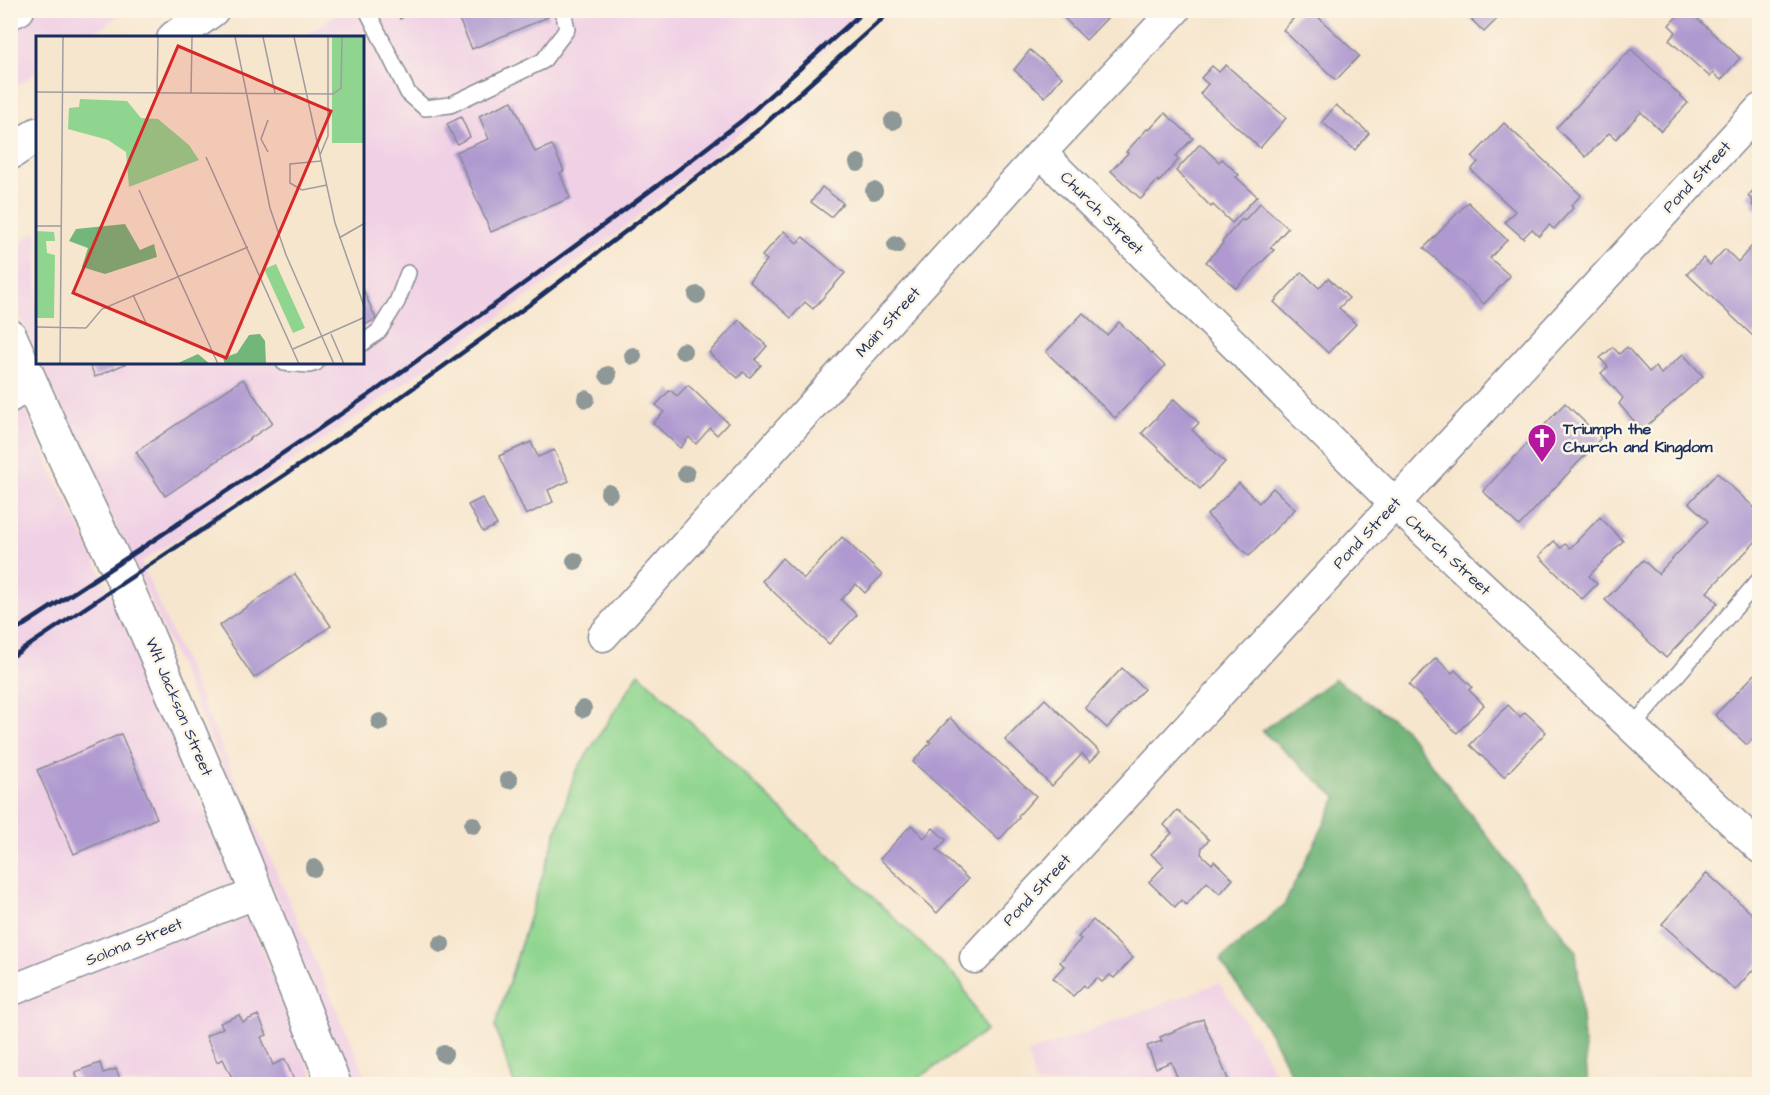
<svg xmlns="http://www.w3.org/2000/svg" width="1770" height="1095" font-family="'Architects Daughter',sans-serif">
	<rect width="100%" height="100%" fill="#fcf5e5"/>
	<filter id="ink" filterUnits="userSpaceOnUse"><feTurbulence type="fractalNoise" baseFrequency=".0167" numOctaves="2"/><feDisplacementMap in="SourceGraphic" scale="12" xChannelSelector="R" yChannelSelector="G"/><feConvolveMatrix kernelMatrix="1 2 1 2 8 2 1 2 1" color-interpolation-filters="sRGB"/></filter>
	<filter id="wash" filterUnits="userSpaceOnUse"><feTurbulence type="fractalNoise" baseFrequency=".008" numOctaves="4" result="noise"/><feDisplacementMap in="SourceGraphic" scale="24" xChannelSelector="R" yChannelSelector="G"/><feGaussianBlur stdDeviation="1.35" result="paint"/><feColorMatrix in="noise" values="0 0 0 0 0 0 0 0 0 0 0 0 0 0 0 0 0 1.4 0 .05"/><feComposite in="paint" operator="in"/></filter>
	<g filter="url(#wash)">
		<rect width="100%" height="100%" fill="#f7e6ce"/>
		<g fill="#f0d0e5">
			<polygon points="11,11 126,11 88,37 38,38 37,72 11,91"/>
			<polygon points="340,11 864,11 736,137 617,234 264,482 141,562 369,1084 352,1084 250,830 140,576 83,456 41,363 363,363 363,38 303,37"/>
			<polygon points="37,230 37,355 10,293 11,250"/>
			<polygon points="10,375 52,470 109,590 219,843 316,1084 11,1084"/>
			<polygon points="1219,983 1259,1043 1280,1084 1035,1084 1028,1053"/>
		</g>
		<polygon fill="#8fd58f" stroke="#558276" stroke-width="1.5" points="639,673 960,981 986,1031 916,1080 905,1084 514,1084 495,1026 575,773"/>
		<polygon fill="#73b67a" stroke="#47726c" stroke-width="1.5" points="1335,679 1404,728 1576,951 1588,1084 1296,1084 1272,1036 1220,960 1284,905 1337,798 1262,731"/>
		<g id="blocks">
			<g fill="#af99d0">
				<polygon points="397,10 414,10 400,19"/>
				<polygon points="455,10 545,10 548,17 472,49"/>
				<polygon points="1063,10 1115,10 1086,40 1060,14"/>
				<polygon points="1301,10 1311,10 1359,56 1336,80 1283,30"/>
				<polygon points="1472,10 1488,10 1497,19 1484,32 1467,15"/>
				<polygon points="1686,10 1688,10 1740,58 1721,80 1713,73 1710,77 1669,40 1676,32 1669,25 1679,14 1681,16"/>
				<polygon points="1631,49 1688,103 1661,131 1641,112 1616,139 1609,133 1586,157 1556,128"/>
				<polygon points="1030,50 1062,77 1045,97 1014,70"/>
				<polygon points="1226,65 1286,118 1260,148 1200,94 1208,84 1201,78 1212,66 1219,72"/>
				<polygon points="512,101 535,152 552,145 564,171 560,173 570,198 491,232 456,152 489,139 479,116"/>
				<polygon points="1336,105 1369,133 1355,150 1322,122"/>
				<polygon points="1165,113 1193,138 1175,157 1179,159 1159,182 1158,180 1141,199 1111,171 1128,153 1126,152 1147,129 1149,130"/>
				<polygon points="461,117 470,137 457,144 447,124"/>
				<polygon points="1504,123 1581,195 1571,206 1573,208 1554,229 1549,225 1539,236 1532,229 1523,238 1505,222 1515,211 1471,170 1478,162 1472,157"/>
				<polygon points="1200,144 1219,162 1222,159 1239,175 1236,177 1257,196 1232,223 1213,205 1211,207 1176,171"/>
				<polygon points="1760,183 1760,212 1752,205 1753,201 1748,196"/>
				<polygon points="822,187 843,203 831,217 811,202"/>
				<polygon points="1468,202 1507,240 1490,258 1510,276 1484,304 1424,248"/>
				<polygon points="1260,203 1288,228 1270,248 1274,250 1236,288 1206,262 1223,243 1222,242 1242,219 1244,221"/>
				<polygon points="784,231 797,243 803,237 845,273 813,309 805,302 791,318 749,281 767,260 762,256"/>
				<polygon points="1752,246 1760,253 1760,329 1753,336 1687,274 1703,258 1710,265 1725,249 1738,262"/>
				<polygon points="1302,272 1319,288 1328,278 1349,298 1339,308 1356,324 1328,353 1274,302"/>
				<polygon points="363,289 376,319 363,326"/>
				<polygon points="1083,313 1107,335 1119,322 1165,366 1115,418 1046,352"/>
				<polygon points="739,320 767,346 755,360 761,365 750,377 743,372 738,378 709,353"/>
				<polygon points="1613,347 1619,354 1627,347 1649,372 1655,367 1661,374 1683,354 1703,376 1642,430 1619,404 1623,398 1601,373 1608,367 1600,358"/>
				<polygon points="89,363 127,363 95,377"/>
				<polygon points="243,379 273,423 165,496 136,452"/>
				<polygon points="688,385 728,423 717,435 710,428 696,444 689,437 680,448 653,423 664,412 656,405 670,390 677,396"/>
				<polygon points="1174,399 1199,423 1192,430 1225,462 1200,489 1142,433"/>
				<polygon points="1565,403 1601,438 1519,526 1483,491"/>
				<polygon points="531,442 538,457 554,450 569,481 548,490 553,502 526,515 499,456"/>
				<polygon points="1717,473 1760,513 1760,537 1707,592 1718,603 1666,658 1605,600 1643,560 1658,574 1708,521 1689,503"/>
				<polygon points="1239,483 1259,503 1273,488 1295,509 1249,556 1207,515"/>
				<polygon points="482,498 497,525 483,532 468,505"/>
				<polygon points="1600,517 1623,541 1589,576 1597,584 1582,599 1539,556 1554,541 1561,548 1565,544 1570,548"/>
				<polygon points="842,537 882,575 865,593 856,584 841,600 857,615 829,644 762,581 782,558 804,579"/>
				<polygon points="295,574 331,626 254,678 219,626"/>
				<polygon points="1436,658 1452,673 1455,670 1472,687 1469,690 1484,705 1457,733 1409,685"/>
				<polygon points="1122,668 1144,689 1107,728 1085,708"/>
				<polygon points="1760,669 1760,731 1747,745 1715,715"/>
				<polygon points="1045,699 1100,752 1090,762 1082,754 1052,786 1005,740"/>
				<polygon points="1508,705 1520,717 1525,712 1546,732 1504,777 1470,745"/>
				<polygon points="950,718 1036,796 1018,816 1019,818 999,840 913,762 931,742 929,741"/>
				<polygon points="121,734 157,818 74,854 37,770"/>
				<polygon points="1177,810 1209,840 1202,847 1201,854 1212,864 1214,861 1233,879 1220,894 1207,882 1186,905 1181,900 1175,907 1149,882 1164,866 1151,854 1172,833 1164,825"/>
				<polygon points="911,825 924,838 933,828 946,840 937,850 968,879 937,913 880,859"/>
				<polygon points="1707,873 1760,921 1760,962 1735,990 1662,924"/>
				<polygon points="1093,920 1133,958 1114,978 1110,975 1102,982 1097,978 1087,988 1084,985 1073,996 1053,978 1064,966 1060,962 1081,939 1078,937"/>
				<polygon points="239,1015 243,1022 258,1015 267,1035 261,1037 273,1065 285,1059 294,1080 283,1084 235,1084 223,1059 217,1062 206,1036 223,1028 220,1023"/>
				<polygon points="1203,1019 1230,1084 1180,1084 1171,1062 1156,1068 1147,1046 1162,1041 1160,1037"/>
				<polygon points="100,1063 103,1073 116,1069 122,1084 80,1084 75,1072"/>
			</g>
		</g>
	</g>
	<g filter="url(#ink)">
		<use href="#blocks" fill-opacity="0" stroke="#898a96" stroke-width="1.5"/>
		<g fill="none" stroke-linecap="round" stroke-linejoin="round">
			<g stroke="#898a96" stroke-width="18">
				<g id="service">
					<polyline points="367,10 408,93 425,108 450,105 543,61 567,29 563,10"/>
					<polyline points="363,343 379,331 397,302 408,273"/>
					<polyline points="284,363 309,365 316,363"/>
					<polyline points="1632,727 1760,579"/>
				</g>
			</g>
			<g stroke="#898a96" stroke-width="33">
				<g id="minor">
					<polyline points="10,14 19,10"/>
					<polyline points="1041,153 1394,503 1760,848"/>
					<polyline points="10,397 31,382"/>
					<polyline points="603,636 1041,153 1175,10"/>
					<polyline points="975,958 1760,109"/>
					<polyline points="10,991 257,893"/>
				</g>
			</g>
			<g stroke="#898a96" stroke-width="36">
				<polyline id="tertiary" points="10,336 67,463 125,583 234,836 334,1084"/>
			</g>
			<g stroke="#898a96" stroke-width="36">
				<g id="primary">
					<polyline points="174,38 212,10"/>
					<polyline points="10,153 38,134"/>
				</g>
			</g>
			<use href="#service" stroke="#fff" stroke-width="15"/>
			<use href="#minor" stroke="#fff" stroke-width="30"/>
			<use href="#tertiary" stroke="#fff" stroke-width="33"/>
			<use href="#primary" stroke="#fff" stroke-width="33"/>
			<g stroke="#1b2f5e" stroke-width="4.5">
				<polyline points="10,634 142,548 375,391 519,287 665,180 744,119 865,10"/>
				<polyline points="10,658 388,406 533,302 757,131 892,10"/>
			</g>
		</g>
		<g fill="#8e9897">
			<circle cx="893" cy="121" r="9"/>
			<circle cx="858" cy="163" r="9"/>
			<circle cx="874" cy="191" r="9"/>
			<circle cx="896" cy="245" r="9"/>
			<circle cx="697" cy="295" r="9"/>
			<circle cx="683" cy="351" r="9"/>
			<circle cx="633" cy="356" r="9"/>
			<circle cx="608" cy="375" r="9"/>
			<circle cx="586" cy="399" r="9"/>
			<circle cx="686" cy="474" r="9"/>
			<circle cx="609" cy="493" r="9"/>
			<circle cx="575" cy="561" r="9"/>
			<circle cx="583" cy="709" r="9"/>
			<circle cx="380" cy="722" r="9"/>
			<circle cx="509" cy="780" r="9"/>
			<circle cx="473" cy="825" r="9"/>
			<circle cx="314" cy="868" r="9"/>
			<circle cx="441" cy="944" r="9"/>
			<circle cx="444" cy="1054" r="9"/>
		</g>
	</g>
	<defs>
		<g id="church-pin" transform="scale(1.5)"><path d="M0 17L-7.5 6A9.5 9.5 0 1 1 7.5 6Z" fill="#b5179e" stroke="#fcf5e5"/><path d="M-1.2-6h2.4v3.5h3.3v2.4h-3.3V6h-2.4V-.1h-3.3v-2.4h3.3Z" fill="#fff"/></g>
	</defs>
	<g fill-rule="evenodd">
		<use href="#church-pin" x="1542" y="438"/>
	</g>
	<g text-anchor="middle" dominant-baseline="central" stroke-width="5" stroke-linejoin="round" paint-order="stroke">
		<g font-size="16" fill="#1b2f5e" stroke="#fcf5e5">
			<text transform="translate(1697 177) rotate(-47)">Pond Street</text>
			<text transform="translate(1102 213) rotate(45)">Church Street</text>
			<text transform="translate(888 322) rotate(-48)">Main Street</text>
			<text transform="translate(1367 533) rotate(-47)">Pond Street</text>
			<text transform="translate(1448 555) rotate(43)">Church Street</text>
			<text transform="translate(179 707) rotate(67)">WH Jackson Street</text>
			<text transform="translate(1037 890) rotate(-47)">Pond Street</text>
			<text transform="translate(134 942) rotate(-22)">Solona Street</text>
		</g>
		<g font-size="16" font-weight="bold" fill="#1b2f5e" stroke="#fcf5e5" text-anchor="start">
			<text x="1563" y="429">Triumph the<tspan x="1563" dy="18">Church and Kingdom</tspan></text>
		</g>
	</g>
	<g transform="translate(36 36)">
		<rect width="328" height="328" fill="#f7e6ce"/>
		<path d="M 296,1 L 328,1 L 328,107 L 296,107 ZM 44,63 L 91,65 L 105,82 L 122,83 L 153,109 L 163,124 L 93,151 L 90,116 L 72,104 L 32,93 L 33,72 L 43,71 ZM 0,195 L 18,196 L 19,205 L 10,205 L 11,217 L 19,219 L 18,282 L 0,282 ZM 240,228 L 269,292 L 257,297 L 228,233 Z" fill="#8fd58f"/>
		<path d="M 89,188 L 104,214 L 118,208 L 121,221 L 69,238 L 46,231 L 52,212 L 33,205 L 40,193 ZM 224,298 L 229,305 L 230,328 L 189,328 L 187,322 L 201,317 L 213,299 ZM 162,318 L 174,328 L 140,328 Z" fill="#73b67a"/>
		<path fill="none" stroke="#9f9da1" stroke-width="1.5" d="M 199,1 L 234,172 L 250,219 L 298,328M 227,1 L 239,57M 258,1 L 299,187 L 329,273M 0,56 L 297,58 L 305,52 L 306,1M 121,57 L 122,1M 155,58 L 156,1M 232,84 L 225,103 L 232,116M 284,119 L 292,100 L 292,1M 170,121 L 263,328M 285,125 L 254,128 L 254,147 L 266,154 L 291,149M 103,154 L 182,328M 0,190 L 25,190M 303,202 L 329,187M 97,259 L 111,289M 0,291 L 50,292 L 66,273 L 212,211M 295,298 L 308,328M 257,313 L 329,281M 24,328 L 27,1"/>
		<path fill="#d62828" fill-opacity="0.15" stroke="#d62828" stroke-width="3" d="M 142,10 L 295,75 L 190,322 L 37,257 Z"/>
		<rect width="328" height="328" fill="none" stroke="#1b2f5e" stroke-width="3"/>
	</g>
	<rect width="1770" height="1095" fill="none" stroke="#fcf5e5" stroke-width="36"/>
</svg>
